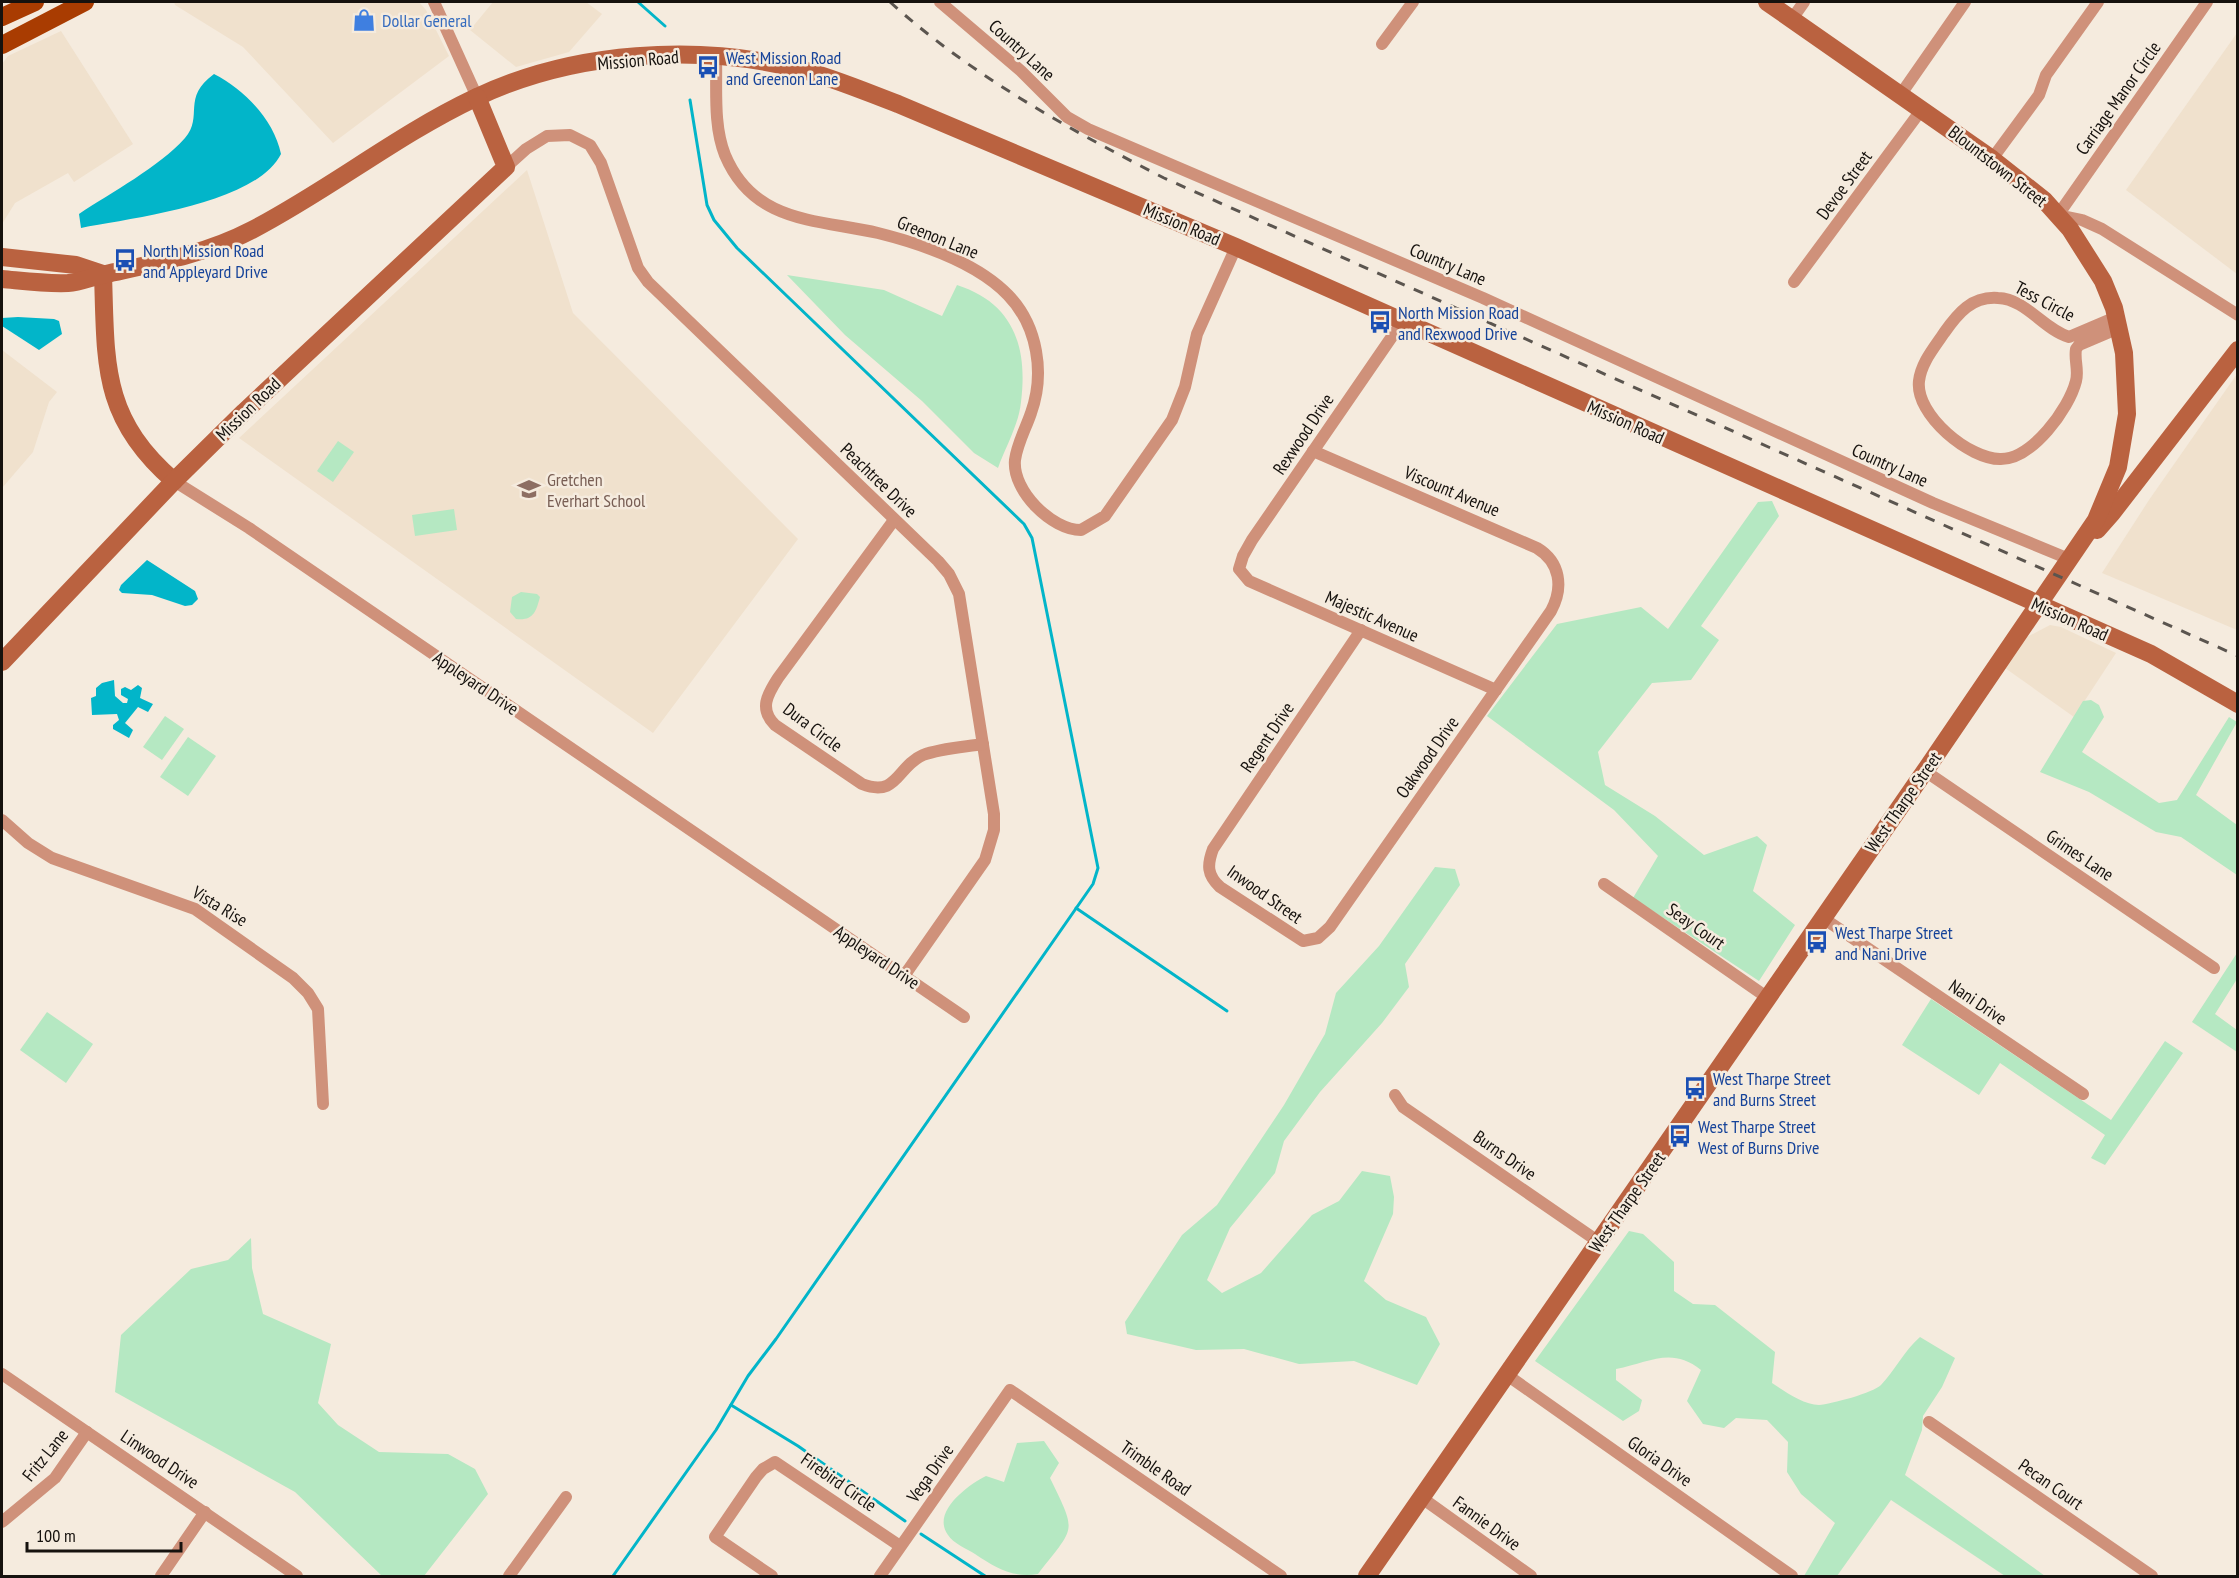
<svg xmlns="http://www.w3.org/2000/svg" width="2239" height="1578" font-family="'PT Sans Narrow',sans-serif">
	<rect width="100%" height="100%" fill="#f5ebde"/>
	<g fill="#f0e1cd">
		<polygon points="174,2 419,2 426,10 449,56 333,143 243,47 175,5"/>
		<polygon points="493,2 586,2 602,14 569,52 516,67 470,30"/>
		<polygon points="61,31 133,144 74,182 68,173 15,203 2,224 2,64 8,56"/>
		<polygon points="2237,33 2237,274 2126,190"/>
		<polygon points="527,170 573,313 798,539 653,733 239,438"/>
		<polygon points="2,350 57,392 49,402 33,452 2,488"/>
		<polygon points="2237,374 2237,630 2102,573 2149,500"/>
		<polygon points="2050,625 2061,627 2116,653 2074,717 2005,668 2027,637"/>
	</g>
	<g fill="#b5e8c2">
		<path d="M 787,275 L 884,290 L 942,316 L 957,285 C 1013,303 1028,346 1021,402 C 1019,424 1005,448 998,468 L 974,453 L 922,401 L 845,335 Z"/>
		<polygon points="338,441 354,452 333,482 317,471"/>
		<polygon points="1772,501 1779,516 1701,626 1719,640 1691,680 1652,683 1598,752 1605,785 1655,816 1704,855 1757,836 1767,845 1753,891 1795,925 1759,981 1633,898 1658,856 1614,810 1487,716 1557,624 1641,607 1668,629 1758,502"/>
		<polygon points="454,509 457,530 415,536 412,515"/>
		<path d="M 521,592 L 537,594 L 540,597 C 536,612 533,621 516,619 L 510,612 L 512,597 Z"/>
		<polygon points="2091,700 2099,705 2104,717 2082,752 2159,803 2177,800 2229,717 2237,722 2196,795 2237,825 2237,875 2181,837 2156,832 2089,792 2040,772 2083,701"/>
		<polygon points="165,716 184,729 162,760 143,747"/>
		<polygon points="188,737 216,756 188,796 160,777"/>
		<polygon points="1435,867 1455,869 1460,885 1405,964 1409,987 1382,1023 1320,1092 1284,1141 1275,1173 1230,1228 1207,1280 1222,1293 1261,1273 1312,1215 1339,1201 1362,1171 1390,1176 1394,1197 1393,1214 1364,1281 1386,1300 1426,1317 1440,1344 1417,1385 1354,1361 1299,1364 1244,1349 1196,1350 1127,1334 1125,1322 1182,1235 1217,1205 1284,1105 1325,1034 1336,993 1379,946"/>
		<polygon points="2237,953 2237,979 2215,1014 2237,1030 2237,1052 2192,1022"/>
		<polygon points="1931,999 2111,1120 2165,1041 2183,1053 2105,1165 2091,1158 2105,1135 2000,1063 1979,1095 1902,1045"/>
		<polygon points="47,1012 93,1044 66,1083 20,1050"/>
		<path d="M 1629,1231 L 1643,1234 L 1674,1262 L 1674,1291 L 1693,1304 L 1715,1305 L 1775,1352 L 1772,1383 C 1784,1391 1804,1405 1819,1405 C 1831,1404 1873,1393 1881,1385 C 1895,1370 1904,1351 1920,1337 L 1955,1358 L 1942,1387 L 1923,1416 L 1922,1430 L 1905,1475 L 2045,1576 L 2005,1576 L 1891,1500 L 1837,1576 L 1804,1576 L 1835,1523 L 1801,1494 L 1787,1472 L 1788,1442 L 1767,1420 L 1736,1418 L 1724,1428 L 1703,1424 L 1687,1401 L 1701,1370 C 1671,1346 1649,1363 1616,1369 L 1616,1380 L 1642,1400 L 1639,1411 L 1623,1421 L 1535,1361 Z"/>
		<polygon points="251,1238 252,1268 263,1314 331,1344 318,1403 338,1425 379,1452 448,1454 475,1469 488,1494 424,1576 382,1576 295,1492 115,1392 121,1335 191,1269 228,1260"/>
		<path d="M 1044,1441 L 1059,1463 L 1050,1478 C 1077,1534 1076,1525 1038,1574 C 1012,1578 996,1568 975,1554 C 967,1549 953,1543 948,1535 C 931,1512 968,1485 986,1476 L 1004,1482 L 1017,1443 Z"/>
	</g>
	<g fill="#02b5c9">
		<path d="M 214,74 C 245,90 274,120 281,154 C 256,204 132,218 81,228 L 79,214 C 112,192 159,167 185,138 C 204,116 181,98 214,74 Z"/>
		<polygon points="18,317 54,319 59,321 62,334 39,350 2,326 2,318"/>
		<polygon points="147,560 195,591 198,599 192,605 185,606 152,595 122,593 119,590 121,585"/>
		<polygon points="114,680 115,696 123,703 127,703 128,699 121,695 121,689 125,687 131,690 138,685 142,688 140,698 153,704 148,712 138,707 125,723 133,730 129,738 113,729 113,725 119,720 117,714 92,715 91,698 96,696 96,688 102,683"/>
	</g>
	<g fill="none" stroke-linecap="round" stroke-linejoin="round">
		<g stroke="#02b5c9" stroke-width="3">
			<polyline points="638,2 665,26"/>
			<polyline points="1076,908 1227,1011"/>
			<polyline points="731,1405 798,1446 905,1521"/>
			<polyline points="921,1534 985,1576"/>
			<polyline points="613,1576 716,1430 748,1376 776,1339 1093,884 1098,868 1032,538 1024,524 737,248 714,220 707,205 690,100"/>
		</g>
		<g stroke="#cf917a" stroke-width="12">
			<polyline points="434,2 477,97"/>
			<polyline points="940,2 1021,71 1067,117 1088,129 1483,298 1933,503 2069,559"/>
			<polyline points="2207,2 2058,215 2082,220 2102,229 2238,315"/>
			<polyline points="1792,19 1804,2"/>
			<polyline points="1382,44 1413,2"/>
			<path d="M 716,56 C 717,88 713,125 725,155 C 754,224 817,219 878,233 C 922,244 976,262 1008,295 C 1038,326 1045,374 1031,413 C 1026,428 1017,444 1015,460 C 1012,491 1052,530 1081,530 L 1105,516 L 1172,420 L 1185,387 L 1197,334 L 1236,247"/>
			<polyline points="1901,94 1965,2"/>
			<polyline points="1992,159 2039,95 2046,75 2098,2"/>
			<polyline points="506,167 526,149 547,136 570,135 590,145 601,163 638,268 648,282 938,561 949,574 959,594 994,814 994,830 985,860 904,976"/>
			<polyline points="1794,282 1922,109"/>
			<path d="M 2116,317 L 2069,337 C 2043,329 2026,299 1998,298 C 1972,296 1958,313 1944,333 C 1934,348 1921,363 1919,381 C 1915,415 1970,460 2001,459 C 2032,459 2069,409 2076,381 C 2079,370 2074,360 2076,349 L 2079,345 L 2119,328"/>
			<polyline points="1402,322 1252,540 1243,556 1239,569 1249,581 1496,690"/>
			<path d="M 1313,451 L 1537,548 C 1560,562 1564,587 1551,611 L 1330,927 L 1318,938 L 1303,941 L 1220,887 C 1207,875 1207,865 1213,849 L 1361,630"/>
			<polyline points="174,481 249,528 964,1017"/>
			<path d="M 894,520 L 778,678 C 767,695 759,709 775,725 L 862,784 C 898,798 897,766 923,755 C 941,748 964,747 983,744"/>
			<polyline points="1925,771 2214,968"/>
			<polyline points="2,820 28,843 52,858 195,909 293,978 308,993 318,1009 323,1104"/>
			<polyline points="1604,884 1768,998"/>
			<polyline points="1823,918 2083,1094"/>
			<polyline points="1395,1095 1403,1107 1599,1242"/>
			<polyline points="2,1374 297,1576"/>
			<polyline points="1507,1375 1792,1576"/>
			<polyline points="1929,1422 2152,1576"/>
			<polyline points="1422,1498 1531,1576"/>
			<polyline points="2,1522 55,1478 87,1432"/>
			<polyline points="161,1576 205,1512"/>
			<polyline points="509,1576 566,1497"/>
			<polyline points="772,1576 715,1537 756,1477 763,1469 775,1462 900,1546"/>
			<polyline points="880,1576 1010,1390 1281,1576"/>
		</g>
		<g stroke="#ba6240" stroke-width="18">
			<polyline points="2,257 76,265 103,274"/>
			<path d="M 103,274 C 106,364 101,418 174,481"/>
			<path d="M 2,279 C 24,281 46,284 68,283 C 81,282 94,276 106,274 C 156,263 206,254 252,230 C 329,190 397,135 475,98 C 573,51 698,43 803,70 C 836,79 866,92 898,104 L 1236,247 L 2151,654 L 2238,704"/>
			<polyline points="2097,530 2112,513 2238,350"/>
			<polyline points="2,662 174,481 244,412 506,167 477,97"/>
			<polyline points="1367,1576 1925,771 2096,520 2118,467 2127,414 2124,353 2114,308 2103,281 2070,229 2044,200 1992,159 1767,2"/>
		</g>
		<g stroke="#a93c01" stroke-width="18">
			<polyline points="2,17 35,2"/>
			<polyline points="2,45 85,2"/>
		</g>
		<path stroke="#5b554f" stroke-width="3" stroke-dasharray="10 10" stroke-linecap="butt" d="M 890,2 C 972,76 1067,128 1164,178 L 2238,656"/>
	</g>
	<defs>
		<g id="shop-bare" transform="scale(1.8)"><path d="M-5-2.5h2.3a2.7 3.5 0 0 1 5.4 0H5L5.5 6h-11ZM-1.5-2.5h3a1.5 2.3 0 0 0-3 0Z" fill="#3f7fe0" stroke="#f5ebde" stroke-width="2.5" paint-order="stroke"/></g>
		<g id="bus-bare" transform="scale(1.8)"><path d="M-5-6H5V4H4V6H2V4H-2V6H-4V4H-5ZM-3.5-4V0h7V-4ZM-3.5 1.2v1.5H-2V1.2ZM2 1.2v1.5H3.5V1.2Z" fill="#1a4fb4" stroke="#f5ebde" stroke-width="2.5" paint-order="stroke"/></g>
		<g id="school-bare" transform="scale(1.8)"><path d="M0-5L7-2L0 1L-7-2ZM-4 1L0 2.5L4 1V4Q0 6-4 4Z" fill="#8d6e63" stroke="#f5ebde" stroke-width="2.5" paint-order="stroke"/></g>
	</defs>
	<g fill-rule="evenodd">
		<use href="#shop-bare" x="364" y="20"/>
		<use href="#bus-bare" x="708" y="67"/>
		<use href="#bus-bare" x="125" y="260"/>
		<use href="#bus-bare" x="1380" y="322"/>
		<use href="#school-bare" x="529" y="489"/>
		<use href="#bus-bare" x="1817" y="942"/>
		<use href="#bus-bare" x="1695" y="1088"/>
		<use href="#bus-bare" x="1680" y="1136"/>
	</g>
	<g text-anchor="middle" dominant-baseline="central" stroke-width="5" stroke-linejoin="round" paint-order="stroke">
		<g font-size="18" fill="#366cbe" stroke="#f5ebde" text-anchor="start">
			<text x="382" y="20">Dollar General</text>
		</g>
		<g font-size="18" fill="#16120e" stroke="#f5ebde">
			<text transform="translate(1022 50) rotate(42)">Country Lane</text>
			<text transform="translate(638 60) rotate(-5)">Mission Road</text>
			<text transform="translate(2118 98) rotate(-55)">Carriage Manor Circle</text>
			<text transform="translate(1998 166) rotate(38)">Blountstown Street</text>
			<text transform="translate(1844 185) rotate(-54)">Devoe Street</text>
			<text transform="translate(1182 224) rotate(23)">Mission Road</text>
			<text transform="translate(938 237) rotate(22)">Greenon Lane</text>
			<text transform="translate(1448 264) rotate(23)">Country Lane</text>
			<text transform="translate(2045 301) rotate(28)">Tess Circle</text>
			<text transform="translate(248 409) rotate(-44)">Mission Road</text>
			<text transform="translate(1626 422) rotate(24)">Mission Road</text>
			<text transform="translate(1303 434) rotate(-56)">Rexwood Drive</text>
			<text transform="translate(1890 465) rotate(24)">Country Lane</text>
			<text transform="translate(879 480) rotate(44)">Peachtree Drive</text>
			<text transform="translate(1452 491) rotate(23)">Viscount Avenue</text>
			<text transform="translate(1372 616) rotate(24)">Majestic Avenue</text>
			<text transform="translate(2070 619) rotate(24)">Mission Road</text>
			<text transform="translate(476 683) rotate(34)">Appleyard Drive</text>
			<text transform="translate(813 727) rotate(37)">Dura Circle</text>
			<text transform="translate(1267 737) rotate(-56)">Regent Drive</text>
			<text transform="translate(1427 757) rotate(-55)">Oakwood Drive</text>
			<text transform="translate(1903 802) rotate(-55)">West Tharpe Street</text>
			<text transform="translate(2080 855) rotate(34)">Grimes Lane</text>
			<text transform="translate(1265 894) rotate(35)">Inwood Street</text>
			<text transform="translate(220 906) rotate(31)">Vista Rise</text>
			<text transform="translate(1696 926) rotate(35)">Seay Court</text>
			<text transform="translate(877 957) rotate(34)">Appleyard Drive</text>
			<text transform="translate(1978 1002) rotate(34)">Nani Drive</text>
			<text transform="translate(1505 1155) rotate(35)">Burns Drive</text>
			<text transform="translate(1627 1202) rotate(-55)">West Tharpe Street</text>
			<text transform="translate(45 1455) rotate(-51)">Fritz Lane</text>
			<text transform="translate(160 1459) rotate(34)">Linwood Drive</text>
			<text transform="translate(1660 1461) rotate(35)">Gloria Drive</text>
			<text transform="translate(1156 1468) rotate(35)">Trimble Road</text>
			<text transform="translate(930 1473) rotate(-55)">Vega Drive</text>
			<text transform="translate(839 1482) rotate(35)">Firebird Circle</text>
			<text transform="translate(2051 1484) rotate(35)">Pecan Court</text>
			<text transform="translate(1487 1523) rotate(36)">Fannie Drive</text>
		</g>
		<g font-size="18" fill="#164399" stroke="#f5ebde" text-anchor="start">
			<text x="726" y="57">West Mission Road<tspan x="726" dy="21">and Greenon Lane</tspan></text>
			<text x="143" y="250">North Mission Road<tspan x="143" dy="21">and Appleyard Drive</tspan></text>
			<text x="1398" y="312">North Mission Road<tspan x="1398" dy="21">and Rexwood Drive</tspan></text>
			<text x="1835" y="932">West Tharpe Street<tspan x="1835" dy="21">and Nani Drive</tspan></text>
			<text x="1713" y="1078">West Tharpe Street<tspan x="1713" dy="21">and Burns Street</tspan></text>
			<text x="1698" y="1126">West Tharpe Street<tspan x="1698" dy="21">West of Burns Drive</tspan></text>
		</g>
		<g font-size="18" fill="#785e54" stroke="#f5ebde" text-anchor="start">
			<text x="547" y="479">Gretchen<tspan x="547" dy="21">Everhart School</tspan></text>
		</g>
	</g>
	<rect width="2239" height="1578" fill="none" stroke="#16120e" stroke-width="6"/>
	<path d="M27 1542v9h154v-9" fill="none" stroke="#16120e" stroke-width="3"/>
	<text x="36" y="1542" font-size="18" fill="#16120e" stroke="#f5ebde" stroke-width="4.5" paint-order="stroke">100 m</text>
</svg>
